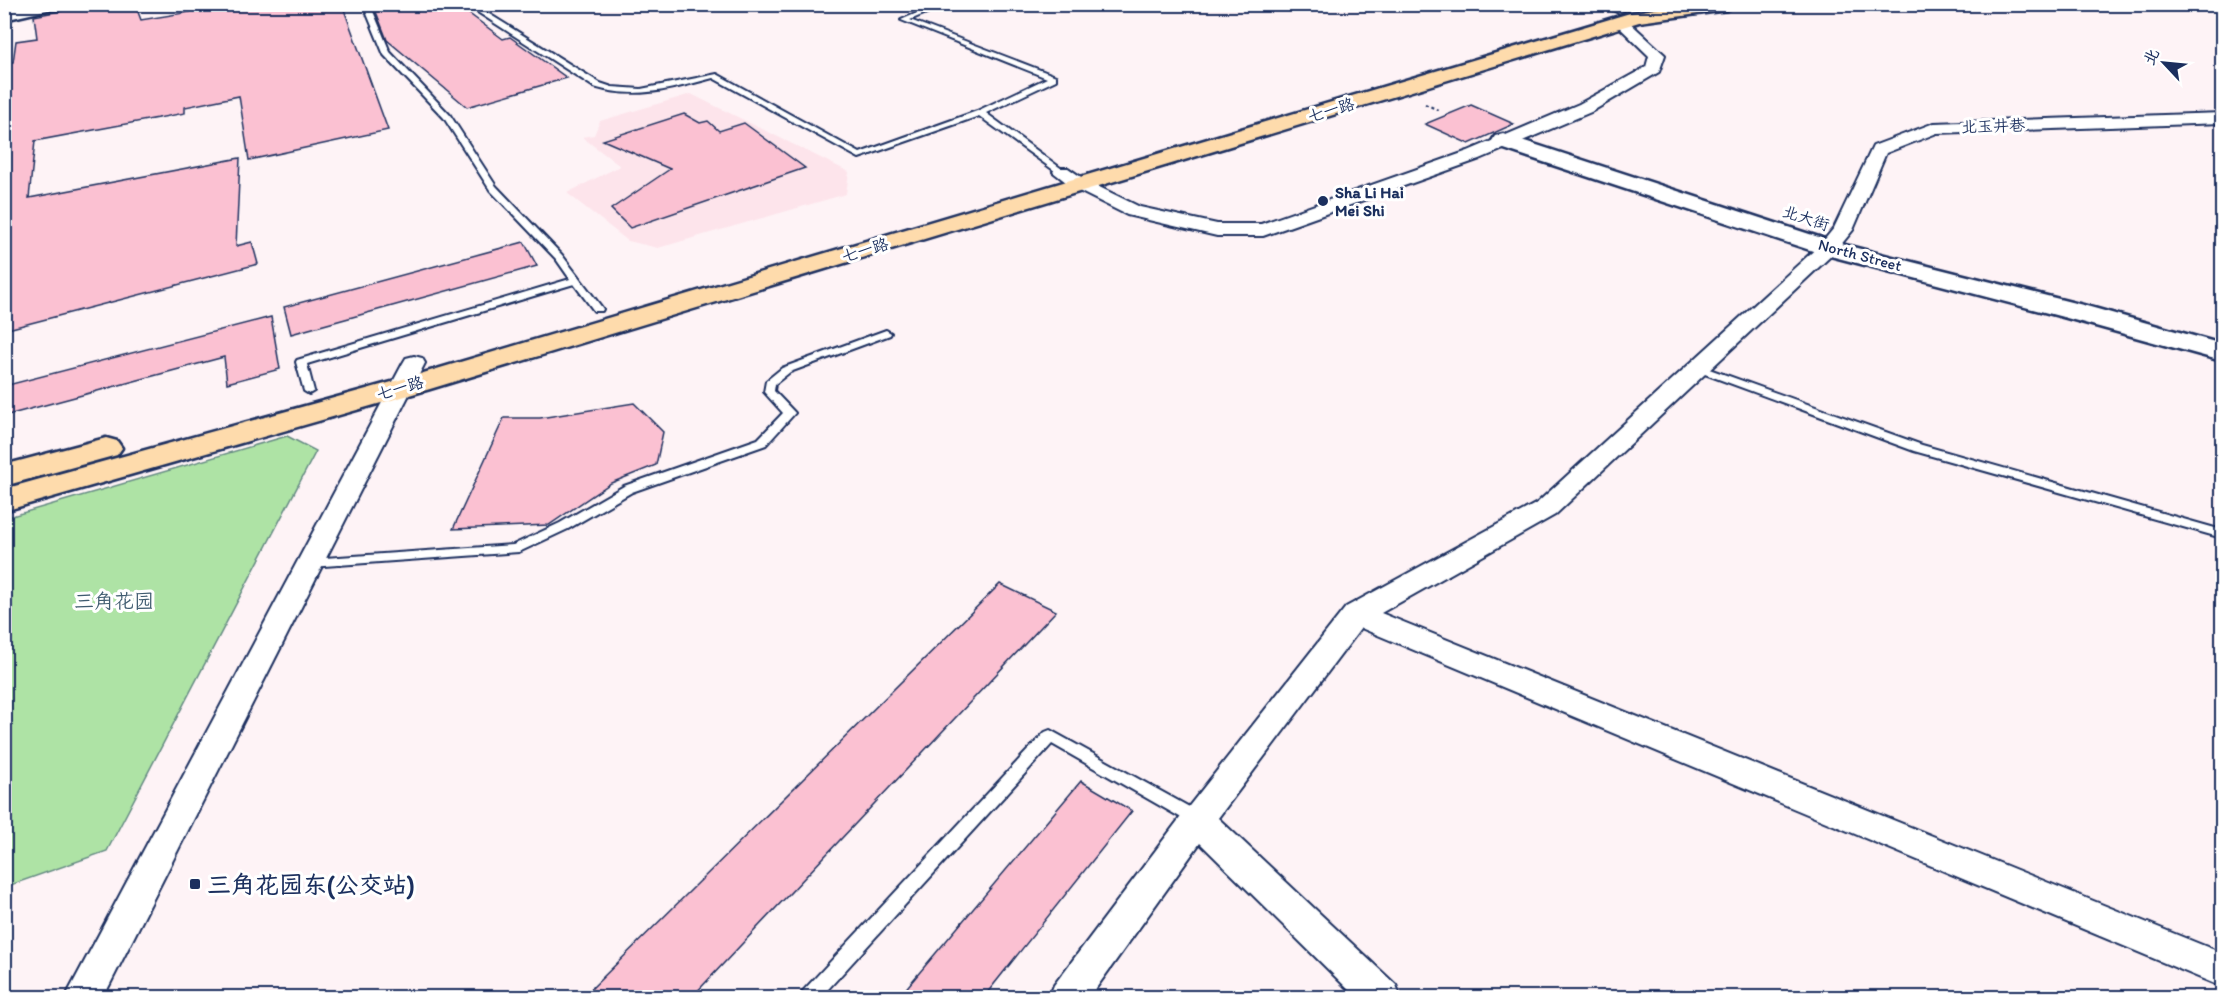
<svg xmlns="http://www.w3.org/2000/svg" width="2227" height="1002" font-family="Itim,'LXGW WenKai TC',sans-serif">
	<rect width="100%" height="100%" fill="#fef3f6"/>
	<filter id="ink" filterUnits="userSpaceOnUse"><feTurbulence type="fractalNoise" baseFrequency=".0167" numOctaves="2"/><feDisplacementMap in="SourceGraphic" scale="12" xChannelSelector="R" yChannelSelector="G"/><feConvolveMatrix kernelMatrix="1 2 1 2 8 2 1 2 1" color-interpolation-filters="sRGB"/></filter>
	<g filter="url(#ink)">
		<polygon fill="#fde4eb" points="691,94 849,172 846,194 658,248 628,241 567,193 620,166 582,137 594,135 600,121"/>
		<polygon fill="#aee3a5" stroke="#648982" stroke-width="1.5" points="287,436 316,451 107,851 5,887 5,518"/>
		<g fill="#fbc1d2" stroke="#1b2f5e" stroke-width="1.5">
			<polygon points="96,4 135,4 141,20 190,12 187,4 342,4 388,130 249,160 239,96 185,107 185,113 35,141 29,198 240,158 236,246 252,242 258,264 4,330 4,95 9,62 13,62 16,41 37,38 34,16"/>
			<polygon points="373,4 456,4 503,39 510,37 567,78 467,107 387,40"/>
			<polygon points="1471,105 1514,124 1469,144 1425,124"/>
			<polygon points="684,114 700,123 708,121 719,131 744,123 805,168 630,228 611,209 670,169 603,140"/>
			<polygon points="524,242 537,266 291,334 284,307"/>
			<polygon points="271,317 280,369 227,383 224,357 4,416 4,386"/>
			<polygon points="634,403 663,432 656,465 611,483 549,525 453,529 504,418 540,418"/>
			<polygon points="1000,584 1056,611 691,998 582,998"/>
			<polygon points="1081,781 1132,811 983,998 898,998"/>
		</g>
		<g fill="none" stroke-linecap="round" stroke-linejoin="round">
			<g stroke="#1b2f5e" stroke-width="4">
				<g id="service">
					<polygon points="363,4 370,4 390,52 450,115 496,186 562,255 603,309 602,311 594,311 574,284 307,364 314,391 309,394 304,391 296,362 297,360 570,279 556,259 490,190 444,118 384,55"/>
					<path d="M 465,4 L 473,4 L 600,83 L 612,87 L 641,89 L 717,74 L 860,153 L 977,111 L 1047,78 L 901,20 L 938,4 L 948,4 L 910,20 L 1056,76 L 1056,80 L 986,113 L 1066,172 L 1059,174 L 979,116 L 859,158 L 713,78 C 671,89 637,100 594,87 Z"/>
					<polygon points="886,330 891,333 890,335 790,372 775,384 774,391 795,413 766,445 632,492 568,529 519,552 310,567 306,566 304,563 306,560 310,559 513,545 560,523 624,486 758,439 783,413 764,392 766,381 782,368"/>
					<polygon points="1698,365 1922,445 2222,530 2222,538 1914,451 1694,370 1693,368 1694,366"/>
					<polygon points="1050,730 1202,814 1205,819 1202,824 1197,826 1192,824 1052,744 820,998 800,998 802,992 1045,732"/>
				</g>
			</g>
			<g stroke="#1b2f5e" stroke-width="4">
				<g id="minor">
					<polygon points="1598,4 1620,4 1626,9 1619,13"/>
					<polygon points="1621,18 1626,19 1665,55 1659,72 1591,112 1480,159 1263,236 1217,236 1127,215 1075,189 1053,172 1056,168 1068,168 1087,181 1140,207 1217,224 1261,224 1468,151 1579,104 1646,67 1649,56 1614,22"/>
					<polygon points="2222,113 2222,123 1937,133 1886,153 1853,230 1835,252 1555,515 1381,613 2222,953 2222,987 1361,628 1218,818 1396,985 1401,998 1357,998 1200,843 1089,998 1049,998 1054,985 1186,810 1346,607 1537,503 1821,244 1834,228 1873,146 1934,123"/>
					<polygon points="414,356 422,358 425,363 103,998 65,998 403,363 406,358"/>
				</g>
			</g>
			<g stroke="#1b2f5e" stroke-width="5">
				<g id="secondary">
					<polygon points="25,4 59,4 56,8 4,20 4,9"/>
					<polygon points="1503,134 1837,243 2083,305 2222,344 2222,361 2063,317 1819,253 1495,146 1492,141 1495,136"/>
				</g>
			</g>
			<g stroke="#1b2f5e" stroke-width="5">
				<g id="primary">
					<polygon points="1685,4 1736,4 1727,10 1639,22 430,389 4,511 4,489 410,377 1630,13"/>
					<polygon points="106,438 117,441 122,448 117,455 4,486 4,465"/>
				</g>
			</g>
			<polyline stroke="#1b2f5e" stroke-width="2" stroke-dasharray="3 3" stroke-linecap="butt" points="1425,104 1438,110"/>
			<use href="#service" fill="#fff" fill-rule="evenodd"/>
			<use href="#minor" fill="#fff" fill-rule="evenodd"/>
			<use href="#secondary" fill="#fff" fill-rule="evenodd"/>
			<use href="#primary" fill="#fedbac" fill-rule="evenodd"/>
			<polyline stroke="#1b2f5e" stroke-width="2" stroke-dasharray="3 3" stroke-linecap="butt" points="1689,4 1710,15"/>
		</g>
	</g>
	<g fill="#1b2f5e" stroke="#fff" stroke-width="2">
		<circle cx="1323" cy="201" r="6"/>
		<rect x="189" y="878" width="12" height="12" rx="3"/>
	</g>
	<g text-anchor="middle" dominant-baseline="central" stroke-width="6" stroke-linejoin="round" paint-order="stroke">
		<g font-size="16" fill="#1b2f5e" stroke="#fff">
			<text transform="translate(1331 110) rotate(-17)">七一路</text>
			<text transform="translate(1993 126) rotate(-2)">北玉井巷</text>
			<text transform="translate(1806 218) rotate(18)">北大街</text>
			<text transform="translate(865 250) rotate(-17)">七一路</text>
			<text transform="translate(1860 255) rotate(15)">North Street</text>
			<text transform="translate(400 388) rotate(-16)">七一路</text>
		</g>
		<g font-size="16" font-weight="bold" fill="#1b2f5e" stroke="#fff" text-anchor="start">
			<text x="1335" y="192">Sha Li Hai<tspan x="1335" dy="18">Mei Shi</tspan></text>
		</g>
		<g font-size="20" fill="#405c70" stroke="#fff">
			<text x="114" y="601">三角花园</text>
		</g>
		<g font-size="24" font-weight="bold" fill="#1b2f5e" stroke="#fff" text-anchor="start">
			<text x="207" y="884">三角花园东(公交站)</text>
		</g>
	</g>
	<rect width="2227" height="1002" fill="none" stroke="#fff" stroke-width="24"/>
	<rect x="12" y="12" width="2203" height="978" fill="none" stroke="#1b2f5e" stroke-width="2" filter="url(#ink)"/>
	<g transform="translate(2164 63) rotate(296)" stroke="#ffffff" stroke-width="4.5" paint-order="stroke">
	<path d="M0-4.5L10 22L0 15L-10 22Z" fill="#1b2f5e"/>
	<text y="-9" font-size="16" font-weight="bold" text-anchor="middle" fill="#1b2f5e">北</text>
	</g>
</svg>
